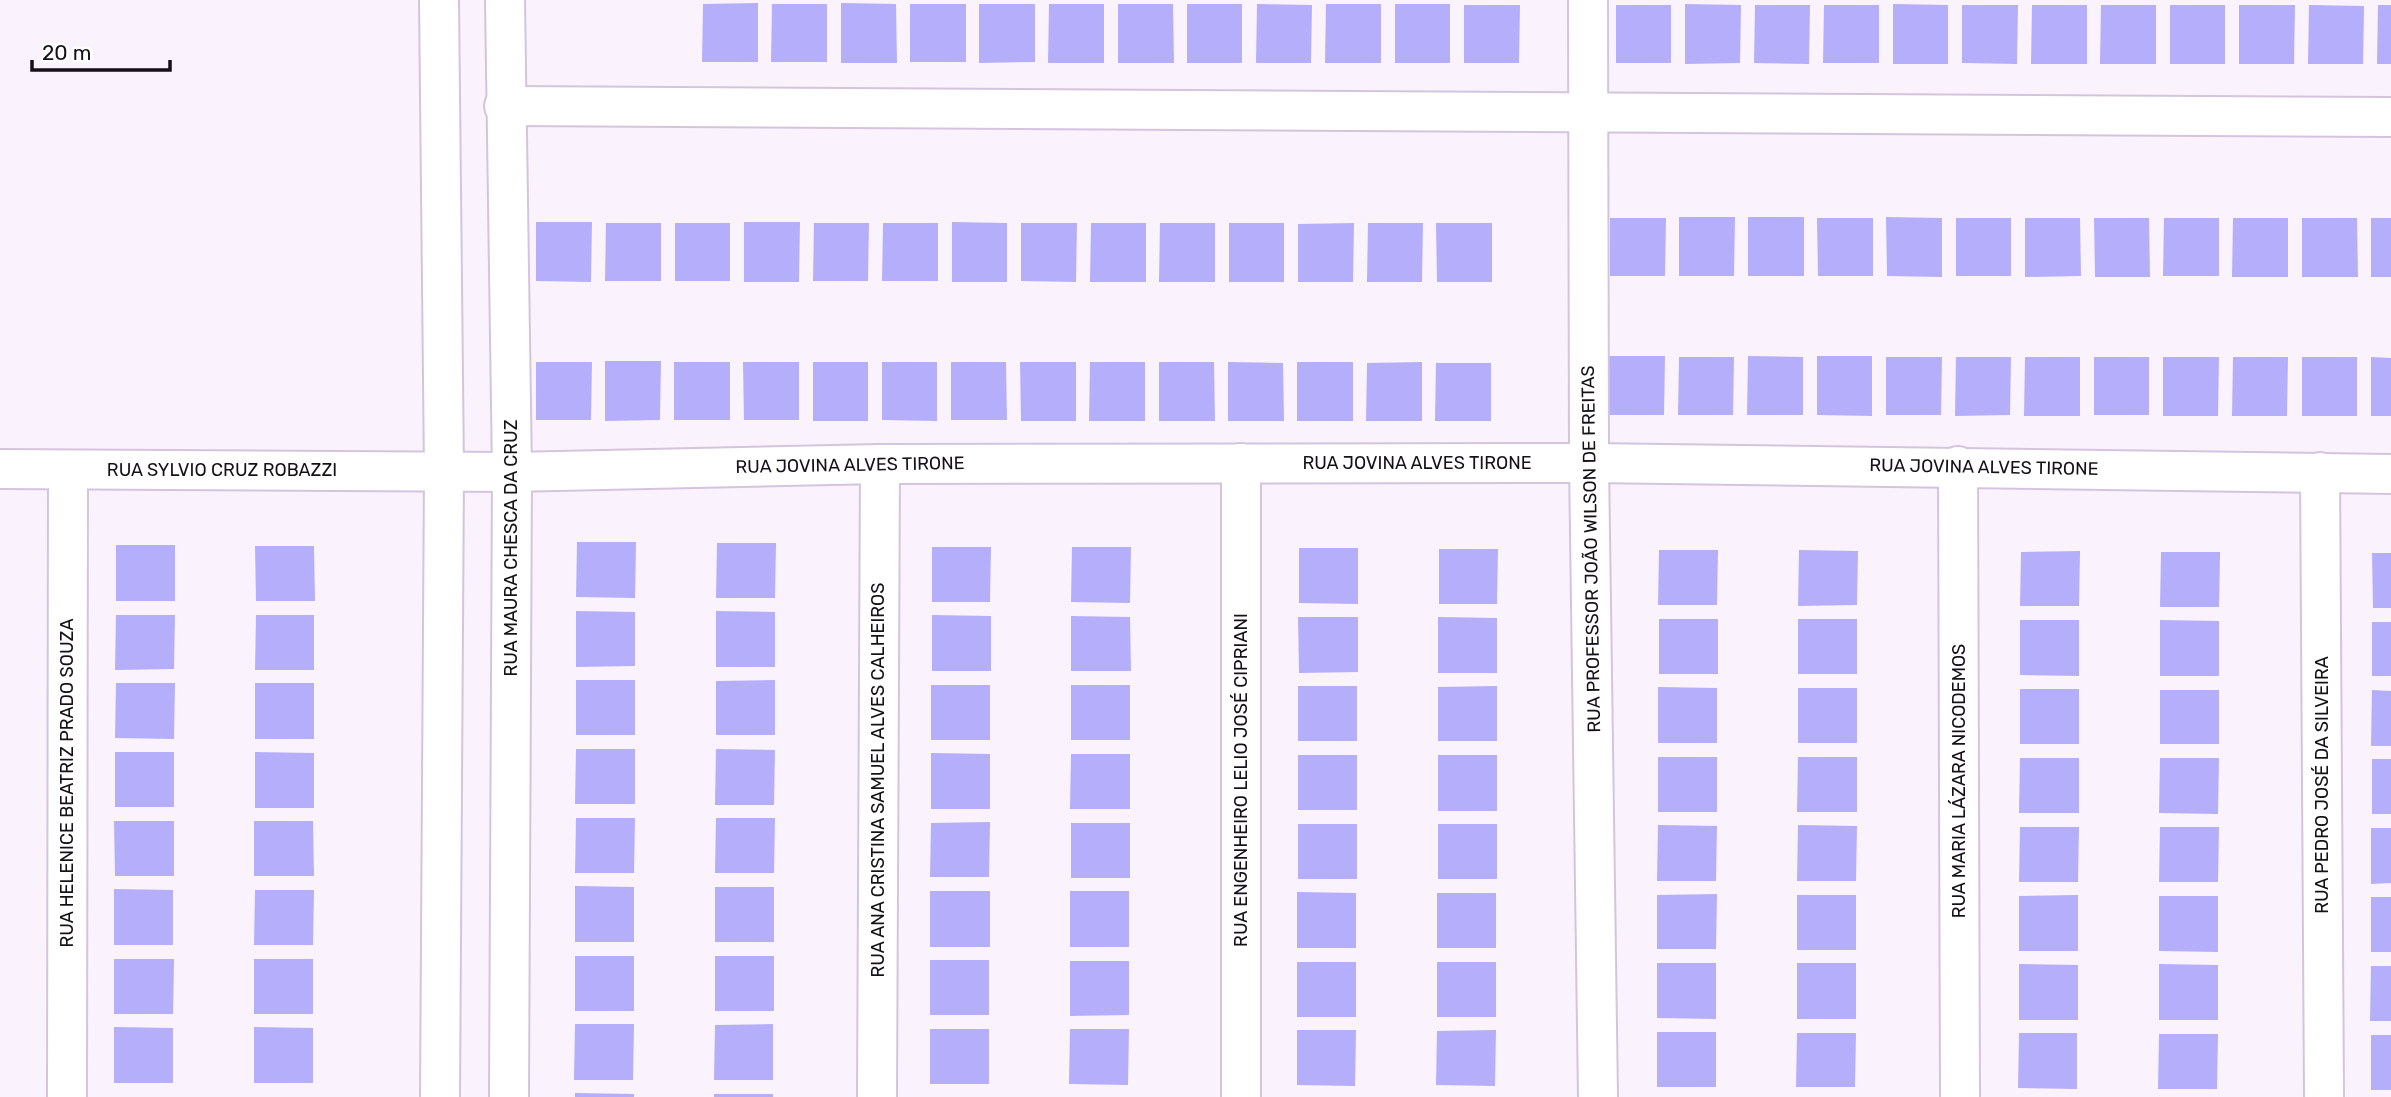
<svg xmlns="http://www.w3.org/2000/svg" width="2391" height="1097" font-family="Rubik,sans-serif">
	<rect width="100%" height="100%" fill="#faf3fe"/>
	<g fill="#b5aefb">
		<polygon points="758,3 758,62 702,62 703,4"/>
		<polygon points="841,3 896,4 897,63 841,63"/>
		<polygon points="772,4 827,4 827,62 771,62"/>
		<rect x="910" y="4" width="56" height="58"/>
		<polygon points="979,4 1035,4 1035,62 979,63"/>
		<polygon points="1049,4 1104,4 1104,63 1048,63"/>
		<polygon points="1118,4 1173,4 1174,63 1118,63"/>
		<rect x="1187" y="4" width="55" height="59"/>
		<polygon points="1257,4 1312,5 1311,63 1256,63"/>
		<polygon points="1326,4 1381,4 1381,63 1325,63"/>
		<rect x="1395" y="4" width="55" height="59"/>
		<polygon points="1685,4 1741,5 1740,63 1685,64"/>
		<polygon points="1893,4 1948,5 1948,64 1893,64"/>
		<polygon points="1464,5 1520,5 1519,63 1464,63"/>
		<rect x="1616" y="5" width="55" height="58"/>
		<polygon points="1755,5 1810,5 1809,64 1754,63"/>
		<polygon points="1824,5 1879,5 1879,63 1823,63"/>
		<polygon points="1962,5 2018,5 2017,64 1962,63"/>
		<polygon points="2032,5 2087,5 2087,64 2031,64"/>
		<polygon points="2101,5 2156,5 2156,64 2100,64"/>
		<rect x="2170" y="5" width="55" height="59"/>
		<polygon points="2239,5 2295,5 2294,64 2239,64"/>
		<polygon points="2309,5 2364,6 2363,64 2308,64"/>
		<polygon points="2378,5 2391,5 2391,64 2377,64"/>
		<polygon points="1679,217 1735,217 1734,276 1679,276"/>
		<rect x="1748" y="217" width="56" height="59"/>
		<polygon points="1886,217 1942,218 1942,277 1887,276"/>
		<polygon points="1610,218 1666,218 1665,276 1610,276"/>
		<polygon points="1817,218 1873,218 1873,276 1818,276"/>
		<rect x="1956" y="218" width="55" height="58"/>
		<polygon points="2025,218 2080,218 2081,276 2025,277"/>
		<polygon points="2094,218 2149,218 2150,277 2095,277"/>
		<polygon points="2164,218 2219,218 2219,276 2163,276"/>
		<polygon points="2233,218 2288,218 2288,277 2232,277"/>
		<polygon points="2302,218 2357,218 2358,277 2302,277"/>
		<rect x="2371" y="218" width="20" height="59"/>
		<polygon points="536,222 592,222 591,282 536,281"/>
		<polygon points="744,222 800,222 799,282 744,282"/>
		<polygon points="952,222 1007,223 1007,282 952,282"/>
		<polygon points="606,223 661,223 661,281 605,281"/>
		<rect x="675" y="223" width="55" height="58"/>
		<polygon points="814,223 869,223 868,281 813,281"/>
		<polygon points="883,223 938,223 938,281 882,281"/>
		<polygon points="1021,223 1077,223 1076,282 1021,281"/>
		<polygon points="1091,223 1146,223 1146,282 1090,282"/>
		<polygon points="1160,223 1215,223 1215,282 1159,282"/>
		<rect x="1229" y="223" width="55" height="59"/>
		<polygon points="1354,223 1353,282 1298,282 1298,224"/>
		<polygon points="1368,223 1423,223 1422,282 1367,282"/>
		<polygon points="1436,223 1492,223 1492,282 1437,282"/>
		<polygon points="1609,356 1665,356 1664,415 1609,415"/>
		<polygon points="1748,356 1803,357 1803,415 1747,415"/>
		<polygon points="1817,356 1872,356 1872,416 1817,415"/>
		<polygon points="1679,357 1734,357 1733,415 1678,415"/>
		<polygon points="1886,357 1942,357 1941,415 1886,415"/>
		<polygon points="1956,357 2011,357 2010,415 1955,416"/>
		<polygon points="2025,357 2080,357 2080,416 2024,416"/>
		<rect x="2094" y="357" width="55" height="58"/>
		<polygon points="2163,357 2219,357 2218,416 2163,416"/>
		<polygon points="2233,357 2288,357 2287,416 2232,416"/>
		<rect x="2302" y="357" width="55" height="59"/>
		<polygon points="2371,357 2391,358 2391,416 2371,416"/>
		<polygon points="605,361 661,361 660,420 605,421"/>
		<polygon points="536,362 592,362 591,420 536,420"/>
		<rect x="674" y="362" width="56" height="58"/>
		<polygon points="743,362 799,362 799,420 744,420"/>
		<rect x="813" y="362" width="55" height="59"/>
		<polygon points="882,362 937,362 937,421 882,420"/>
		<polygon points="951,362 1006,362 1007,420 951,420"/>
		<polygon points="1020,362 1076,362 1076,421 1021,421"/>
		<polygon points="1090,362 1145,362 1145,421 1089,421"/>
		<polygon points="1159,362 1214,362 1215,421 1159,421"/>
		<polygon points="1228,362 1283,363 1284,421 1228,421"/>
		<rect x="1297" y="362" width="56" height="59"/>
		<polygon points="1422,362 1422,421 1366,421 1367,363"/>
		<polygon points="1436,363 1491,363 1491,421 1435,421"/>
		<polygon points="577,542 636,542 635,598 576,597"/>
		<polygon points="717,543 776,543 775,598 716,598"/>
		<rect x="116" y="545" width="59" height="56"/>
		<polygon points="255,546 314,546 315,601 256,601"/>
		<polygon points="932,547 991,547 990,602 932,602"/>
		<polygon points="1072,547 1131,547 1130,603 1071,602"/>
		<polygon points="1299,548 1358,548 1358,604 1299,603"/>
		<polygon points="1439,549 1498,549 1497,604 1439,604"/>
		<polygon points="1659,550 1718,550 1717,605 1658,605"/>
		<polygon points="1799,550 1858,551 1857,605 1798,606"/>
		<polygon points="2080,551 2079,606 2020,606 2021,552"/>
		<polygon points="2161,552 2220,552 2219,607 2160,607"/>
		<polygon points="2372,553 2391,553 2391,608 2373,608"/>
		<polygon points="576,611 635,612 635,666 576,667"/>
		<polygon points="716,611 775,612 775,667 716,667"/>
		<polygon points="116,615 175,615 174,669 115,670"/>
		<polygon points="256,615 314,615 314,670 255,670"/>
		<polygon points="932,615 991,616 991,671 932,671"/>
		<polygon points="1071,616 1130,617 1131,671 1071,671"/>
		<polygon points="1298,617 1358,617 1358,672 1299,673"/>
		<polygon points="1438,617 1497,618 1497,673 1438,673"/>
		<rect x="1659" y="619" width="59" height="55"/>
		<rect x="1798" y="619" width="59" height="55"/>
		<polygon points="2020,620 2079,620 2079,676 2020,675"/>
		<polygon points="2160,620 2219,621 2219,676 2160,676"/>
		<rect x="2372" y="622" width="19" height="54"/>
		<rect x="576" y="680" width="59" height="55"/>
		<polygon points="775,680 775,735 716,735 716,681"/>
		<polygon points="116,683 175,683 174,739 115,738"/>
		<rect x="255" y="683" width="59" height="56"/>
		<rect x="931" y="685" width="59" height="55"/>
		<rect x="1071" y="685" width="59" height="55"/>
		<rect x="1298" y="686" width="59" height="55"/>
		<polygon points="1497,686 1497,741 1438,741 1438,687"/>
		<polygon points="1658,687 1717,688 1717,743 1658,743"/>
		<rect x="1798" y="688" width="59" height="55"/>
		<rect x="2020" y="689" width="59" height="55"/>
		<rect x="2160" y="690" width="59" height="54"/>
		<polygon points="2372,690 2391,691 2391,746 2371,746"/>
		<polygon points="576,749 635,749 635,804 575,804"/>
		<polygon points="716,749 775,750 774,805 715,805"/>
		<rect x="115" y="752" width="59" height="55"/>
		<polygon points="255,752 314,753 314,808 255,808"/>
		<polygon points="931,753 990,754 990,809 931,809"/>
		<polygon points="1071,754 1130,754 1130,809 1070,809"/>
		<rect x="1298" y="755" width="59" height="55"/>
		<rect x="1438" y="755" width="59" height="56"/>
		<rect x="1658" y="757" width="59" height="55"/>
		<polygon points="1798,757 1857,757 1857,812 1797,812"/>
		<polygon points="2020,758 2079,758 2079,813 2019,813"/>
		<polygon points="2160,758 2219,758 2218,814 2159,813"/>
		<rect x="2372" y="759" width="19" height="55"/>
		<polygon points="576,818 635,818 634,873 575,873"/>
		<polygon points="716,818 775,818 774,873 715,873"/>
		<polygon points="114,821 174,821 174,876 115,876"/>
		<polygon points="254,821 313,821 314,876 254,876"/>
		<polygon points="990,822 989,877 930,877 931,823"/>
		<rect x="1071" y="823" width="59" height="55"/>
		<rect x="1298" y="824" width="59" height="55"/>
		<rect x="1438" y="824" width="59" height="55"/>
		<polygon points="1658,825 1717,826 1716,881 1657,881"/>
		<polygon points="1798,825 1857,826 1856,881 1797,881"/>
		<polygon points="2020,827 2079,827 2078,882 2019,882"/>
		<polygon points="2160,827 2219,827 2218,882 2159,882"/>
		<polygon points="2371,828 2391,828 2391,883 2371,884"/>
		<polygon points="575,886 634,887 634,942 575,942"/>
		<rect x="715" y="887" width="59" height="55"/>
		<polygon points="114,889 173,890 173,945 114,945"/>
		<polygon points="255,890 314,890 313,945 254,945"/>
		<rect x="930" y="891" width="60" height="56"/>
		<rect x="1070" y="891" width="59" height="56"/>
		<polygon points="1297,892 1356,893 1356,948 1297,948"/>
		<rect x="1437" y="893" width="59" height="55"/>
		<polygon points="1717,894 1716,949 1657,949 1657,895"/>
		<rect x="1797" y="895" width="59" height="55"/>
		<polygon points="2078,895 2078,951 2019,951 2019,896"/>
		<polygon points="2159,896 2218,896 2218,952 2159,951"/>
		<rect x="2371" y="897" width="20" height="55"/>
		<rect x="575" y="956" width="59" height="55"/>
		<rect x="715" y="956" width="59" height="55"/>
		<polygon points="114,959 174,959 173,1014 114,1014"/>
		<rect x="254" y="959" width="59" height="55"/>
		<rect x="930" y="960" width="59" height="55"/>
		<polygon points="1070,961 1129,961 1129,1015 1070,1016"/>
		<rect x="1297" y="962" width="59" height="55"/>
		<rect x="1437" y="962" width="59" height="55"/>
		<polygon points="1657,963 1716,963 1716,1019 1657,1018"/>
		<rect x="1797" y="963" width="59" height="56"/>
		<polygon points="2019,964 2078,965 2078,1020 2019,1020"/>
		<polygon points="2159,964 2218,965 2218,1020 2159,1020"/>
		<polygon points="2371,966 2391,966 2391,1021 2370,1021"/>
		<polygon points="575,1024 634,1024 633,1080 574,1080"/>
		<polygon points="773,1024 773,1080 714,1080 715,1025"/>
		<polygon points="114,1027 173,1028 173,1083 114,1083"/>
		<polygon points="254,1027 313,1028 313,1083 254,1083"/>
		<rect x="930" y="1029" width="59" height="55"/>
		<polygon points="1070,1029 1129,1029 1128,1085 1069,1084"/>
		<polygon points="1297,1030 1356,1030 1355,1086 1297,1085"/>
		<polygon points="1496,1030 1495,1086 1436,1085 1437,1031"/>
		<rect x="1657" y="1032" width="59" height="55"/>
		<polygon points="1797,1033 1856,1033 1855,1087 1796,1087"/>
		<polygon points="2019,1033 2077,1033 2077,1089 2018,1088"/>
		<polygon points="2159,1034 2218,1034 2217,1089 2158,1089"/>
		<rect x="2371" y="1035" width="20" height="55"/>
		<polygon points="575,1093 634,1094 634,1097 575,1097"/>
		<rect x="714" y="1094" width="59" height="3"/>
	</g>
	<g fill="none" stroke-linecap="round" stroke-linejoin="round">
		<g stroke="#d4c4dd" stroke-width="42">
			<g id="minor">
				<polyline points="1588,0 1589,463 1598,1097"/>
				<polyline points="504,106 2391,117"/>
				<polyline points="1958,466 1960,1097"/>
				<polyline points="0,469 512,472 880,464 1589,463 2391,474"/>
				<polyline points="2320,472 2324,1097"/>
				<polyline points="67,1097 68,470"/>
				<polyline points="877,1097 880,464"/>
				<polyline points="1241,1097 1241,463"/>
			</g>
		</g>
		<g stroke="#d4c4dd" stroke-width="42">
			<g id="tertiary">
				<polyline points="439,0 444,471 440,1097"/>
				<polyline points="505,0 512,472 509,1097"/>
			</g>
		</g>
		<use href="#minor" stroke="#fff" stroke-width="38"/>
		<use href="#tertiary" stroke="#fff" stroke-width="38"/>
	</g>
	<g text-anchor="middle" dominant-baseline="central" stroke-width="5" stroke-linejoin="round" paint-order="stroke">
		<g font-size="18" fill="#161019" stroke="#fff">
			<text x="1417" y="463">RUA JOVINA ALVES TIRONE</text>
			<text transform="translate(850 465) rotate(-1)">RUA JOVINA ALVES TIRONE</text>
			<text transform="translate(1984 467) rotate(1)">RUA JOVINA ALVES TIRONE</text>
			<text x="222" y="470">RUA SYLVIO CRUZ ROBAZZI</text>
			<text transform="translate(511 548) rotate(-90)">RUA MAURA CHESCA DA CRUZ</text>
			<text transform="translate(1591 549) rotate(-91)">RUA PROFESSOR JOÃO WILSON DE FREITAS</text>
			<text transform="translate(878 780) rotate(-90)">RUA ANA CRISTINA SAMUEL ALVES CALHEIROS</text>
			<text transform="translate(1241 780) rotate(-90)">RUA ENGENHEIRO LELIO JOSÉ CIPRIANI</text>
			<text transform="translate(1959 781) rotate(-90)">RUA MARIA LÁZARA NICODEMOS</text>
			<text transform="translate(67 783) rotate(-90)">RUA HELENICE BEATRIZ PRADO SOUZA</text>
			<text transform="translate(2322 785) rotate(-90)">RUA PEDRO JOSÉ DA SILVEIRA</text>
		</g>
	</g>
	<path d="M32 60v10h138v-10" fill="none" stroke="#161019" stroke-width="3.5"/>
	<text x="42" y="60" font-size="21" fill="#161019" stroke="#ffffff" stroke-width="5" paint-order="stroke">20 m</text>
</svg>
